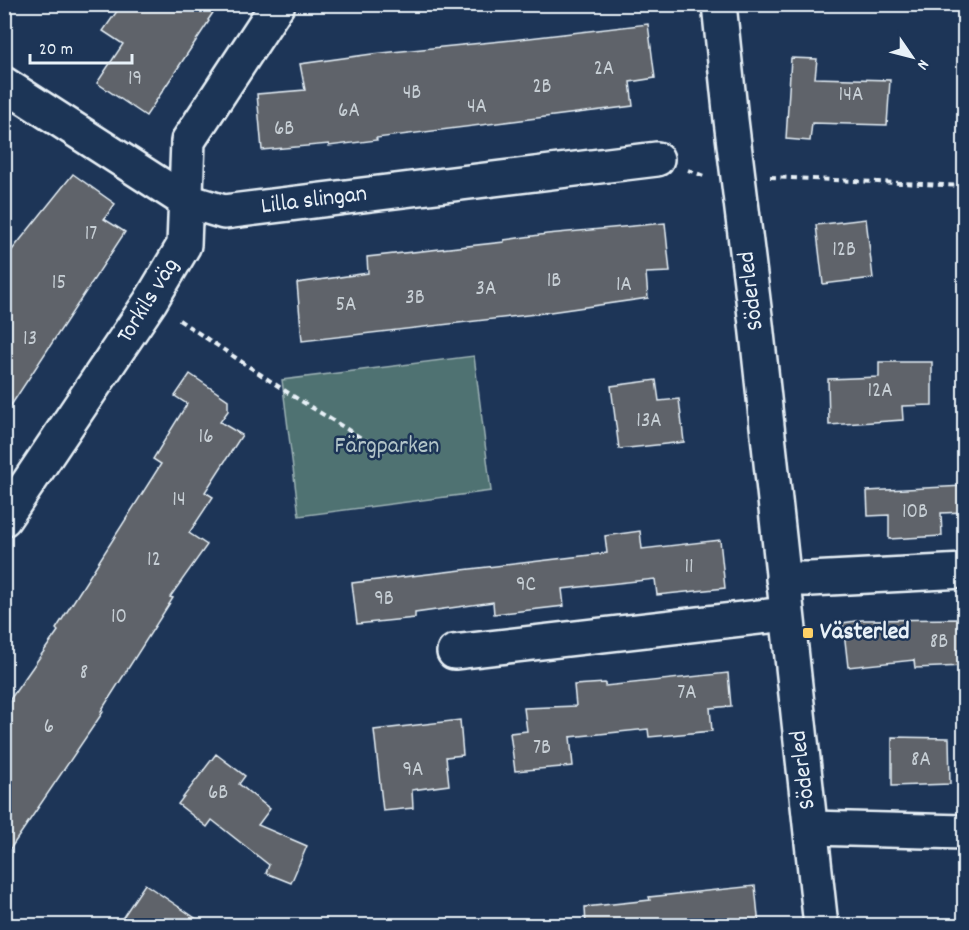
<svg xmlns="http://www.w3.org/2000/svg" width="969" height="930" font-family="Dekko,sans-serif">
	<rect width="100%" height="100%" fill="#1d3557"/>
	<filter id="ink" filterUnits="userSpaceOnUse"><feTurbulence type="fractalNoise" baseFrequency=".0167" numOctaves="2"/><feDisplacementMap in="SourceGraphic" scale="12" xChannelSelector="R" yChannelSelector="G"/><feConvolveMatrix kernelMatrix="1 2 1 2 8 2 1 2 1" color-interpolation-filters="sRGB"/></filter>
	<g filter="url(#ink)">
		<polygon fill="#507272" stroke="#9cb2b5" stroke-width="1.5" points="474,356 491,491 299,516 282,380"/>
		<g fill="#5e646a" stroke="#e8f1f8" stroke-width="1.5">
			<polygon points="122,4 219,4 208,20 209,21 146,116 97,83 123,44 103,31"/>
			<polygon points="648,24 655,78 630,82 633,106 376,138 377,140 329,146 329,144 262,150 257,94 305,90 300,64 372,54 512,40"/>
			<polygon points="791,58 817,59 815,78 890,80 887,125 812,123 810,141 786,139"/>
			<polygon points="73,174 115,204 104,219 125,232 4,416 4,260"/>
			<polygon points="866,219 873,278 823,284 816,225"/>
			<polygon points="665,223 670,272 646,273 648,298 536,314 302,341 297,283 368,273 367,257 504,242 504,240 547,234"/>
			<polygon points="879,362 932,362 932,405 902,406 903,420 829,425 828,379 879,377"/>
			<polygon points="190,374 228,400 228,411 220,422 242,435 205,492 213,497 189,533 207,545 170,597 173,598 101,711 103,712 4,858 4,708 58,631 56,629 161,464 153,459 187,404 175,396"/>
			<polygon points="656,380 659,401 679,399 684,442 619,449 611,386"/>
			<polygon points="964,486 964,512 941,513 942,536 889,539 889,515 868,516 867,491"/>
			<polygon points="640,531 642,549 720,540 725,588 657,595 655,579 562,589 564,606 494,614 493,602 415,613 415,618 357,624 352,583 607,553 605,536"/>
			<polygon points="964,619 964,666 915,668 914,660 848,667 843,623 862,620"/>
			<polygon points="728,673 731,706 710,708 712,731 649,737 648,729 570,737 573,766 515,771 510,733 527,731 524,708 576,706 574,685 605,683 605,686"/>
			<polygon points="460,720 463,755 446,757 449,785 412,790 413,808 383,811 374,730"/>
			<polygon points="892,737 949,738 950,784 892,786"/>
			<polygon points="216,754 245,776 239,784 270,809 258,825 307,846 291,883 266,873 269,865 212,820 207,827 178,804"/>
			<polygon points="145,884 207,926 117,926"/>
			<polygon points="755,886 759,926 586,926 585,907 650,900 649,897"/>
		</g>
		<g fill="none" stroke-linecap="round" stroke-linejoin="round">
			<g stroke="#e8f1f8" stroke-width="38">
				<g id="minor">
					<polyline points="719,4 731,120 756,324 821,926"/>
					<polyline points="4,84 184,200 224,212 657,159"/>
					<polyline points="4,519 150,302 184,245 188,141 278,4"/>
					<polyline points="783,579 810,579 964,571"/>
					<polyline points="454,652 786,614"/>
					<polyline points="811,828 964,832"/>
				</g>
			</g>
			<g stroke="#e8f1f8" stroke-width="4" stroke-dasharray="6 4.5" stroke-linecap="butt">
				<polyline points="688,170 704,176"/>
				<polyline points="770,177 964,186"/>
				<polyline points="179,320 293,396 384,452"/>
			</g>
			<use href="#minor" stroke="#1d3557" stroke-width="33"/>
		</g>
	</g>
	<rect fill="#ffd166" stroke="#1d3557" stroke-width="2" x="802" y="627" width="12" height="12" rx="3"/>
	<g text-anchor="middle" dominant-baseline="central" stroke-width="5" stroke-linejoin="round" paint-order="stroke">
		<g font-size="21" fill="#c6ced4">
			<text x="604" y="70">2A</text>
			<text x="135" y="80">19</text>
			<text x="542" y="88">2B</text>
			<text x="412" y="94">4B</text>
			<text x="851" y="96">14A</text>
			<text x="477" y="108">4A</text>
			<text x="349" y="112">6A</text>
			<text x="284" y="130">6B</text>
			<text x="91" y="235">17</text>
			<text x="844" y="251">12B</text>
			<text x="554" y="282">1B</text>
			<text x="59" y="284">15</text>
			<text x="624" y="286">1A</text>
			<text x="486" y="290">3A</text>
			<text x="415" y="299">3B</text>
			<text x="346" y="306">5A</text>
			<text x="30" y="340">13</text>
			<text x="880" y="392">12A</text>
			<text x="649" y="422">13A</text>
			<text x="206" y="438">16</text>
			<text x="179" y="501">14</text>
			<text x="915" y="513">10B</text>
			<text x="154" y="561">12</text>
			<text x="689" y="568">11</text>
			<text x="526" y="586">9C</text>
			<text x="384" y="600">9B</text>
			<text x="119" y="618">10</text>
			<text x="939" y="643">8B</text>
			<text x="84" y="674">8</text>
			<text x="687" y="694">7A</text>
			<text x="49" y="728">6</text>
			<text x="542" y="749">7B</text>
			<text x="921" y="761">8A</text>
			<text x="413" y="771">9A</text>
			<text x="218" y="794">6B</text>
		</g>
		<g font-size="24" fill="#e8f1f8" stroke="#1d3557">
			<text transform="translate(314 201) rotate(-7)">Lilla slingan</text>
			<text transform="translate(752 291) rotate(-97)">Söderled</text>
			<text transform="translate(149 301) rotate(-58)">Torkils väg</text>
			<text transform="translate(804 770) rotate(-97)">Söderled</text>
		</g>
		<g font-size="24" fill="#b3c5c9" stroke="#1d3557">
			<text x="387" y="447">Färgparken</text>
		</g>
		<g font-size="24" font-weight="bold" fill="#e8f1f8" stroke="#1d3557" text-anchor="start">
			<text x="820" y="633">Västerled</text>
		</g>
	</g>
	<rect width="969" height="930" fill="none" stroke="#1d3557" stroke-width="24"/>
	<rect x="12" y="12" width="945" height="906" fill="none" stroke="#e8f1f8" stroke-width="2" filter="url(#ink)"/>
	<g transform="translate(912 57) rotate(125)" stroke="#1d3557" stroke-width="4.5" paint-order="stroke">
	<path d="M0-4.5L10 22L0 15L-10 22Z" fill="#e8f1f8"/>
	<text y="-9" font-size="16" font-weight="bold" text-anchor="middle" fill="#e8f1f8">N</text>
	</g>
	<path d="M30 54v9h102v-9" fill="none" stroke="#e8f1f8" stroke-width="3"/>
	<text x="39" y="54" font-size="18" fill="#e8f1f8" stroke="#1d3557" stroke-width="4.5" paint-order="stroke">20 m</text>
</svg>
